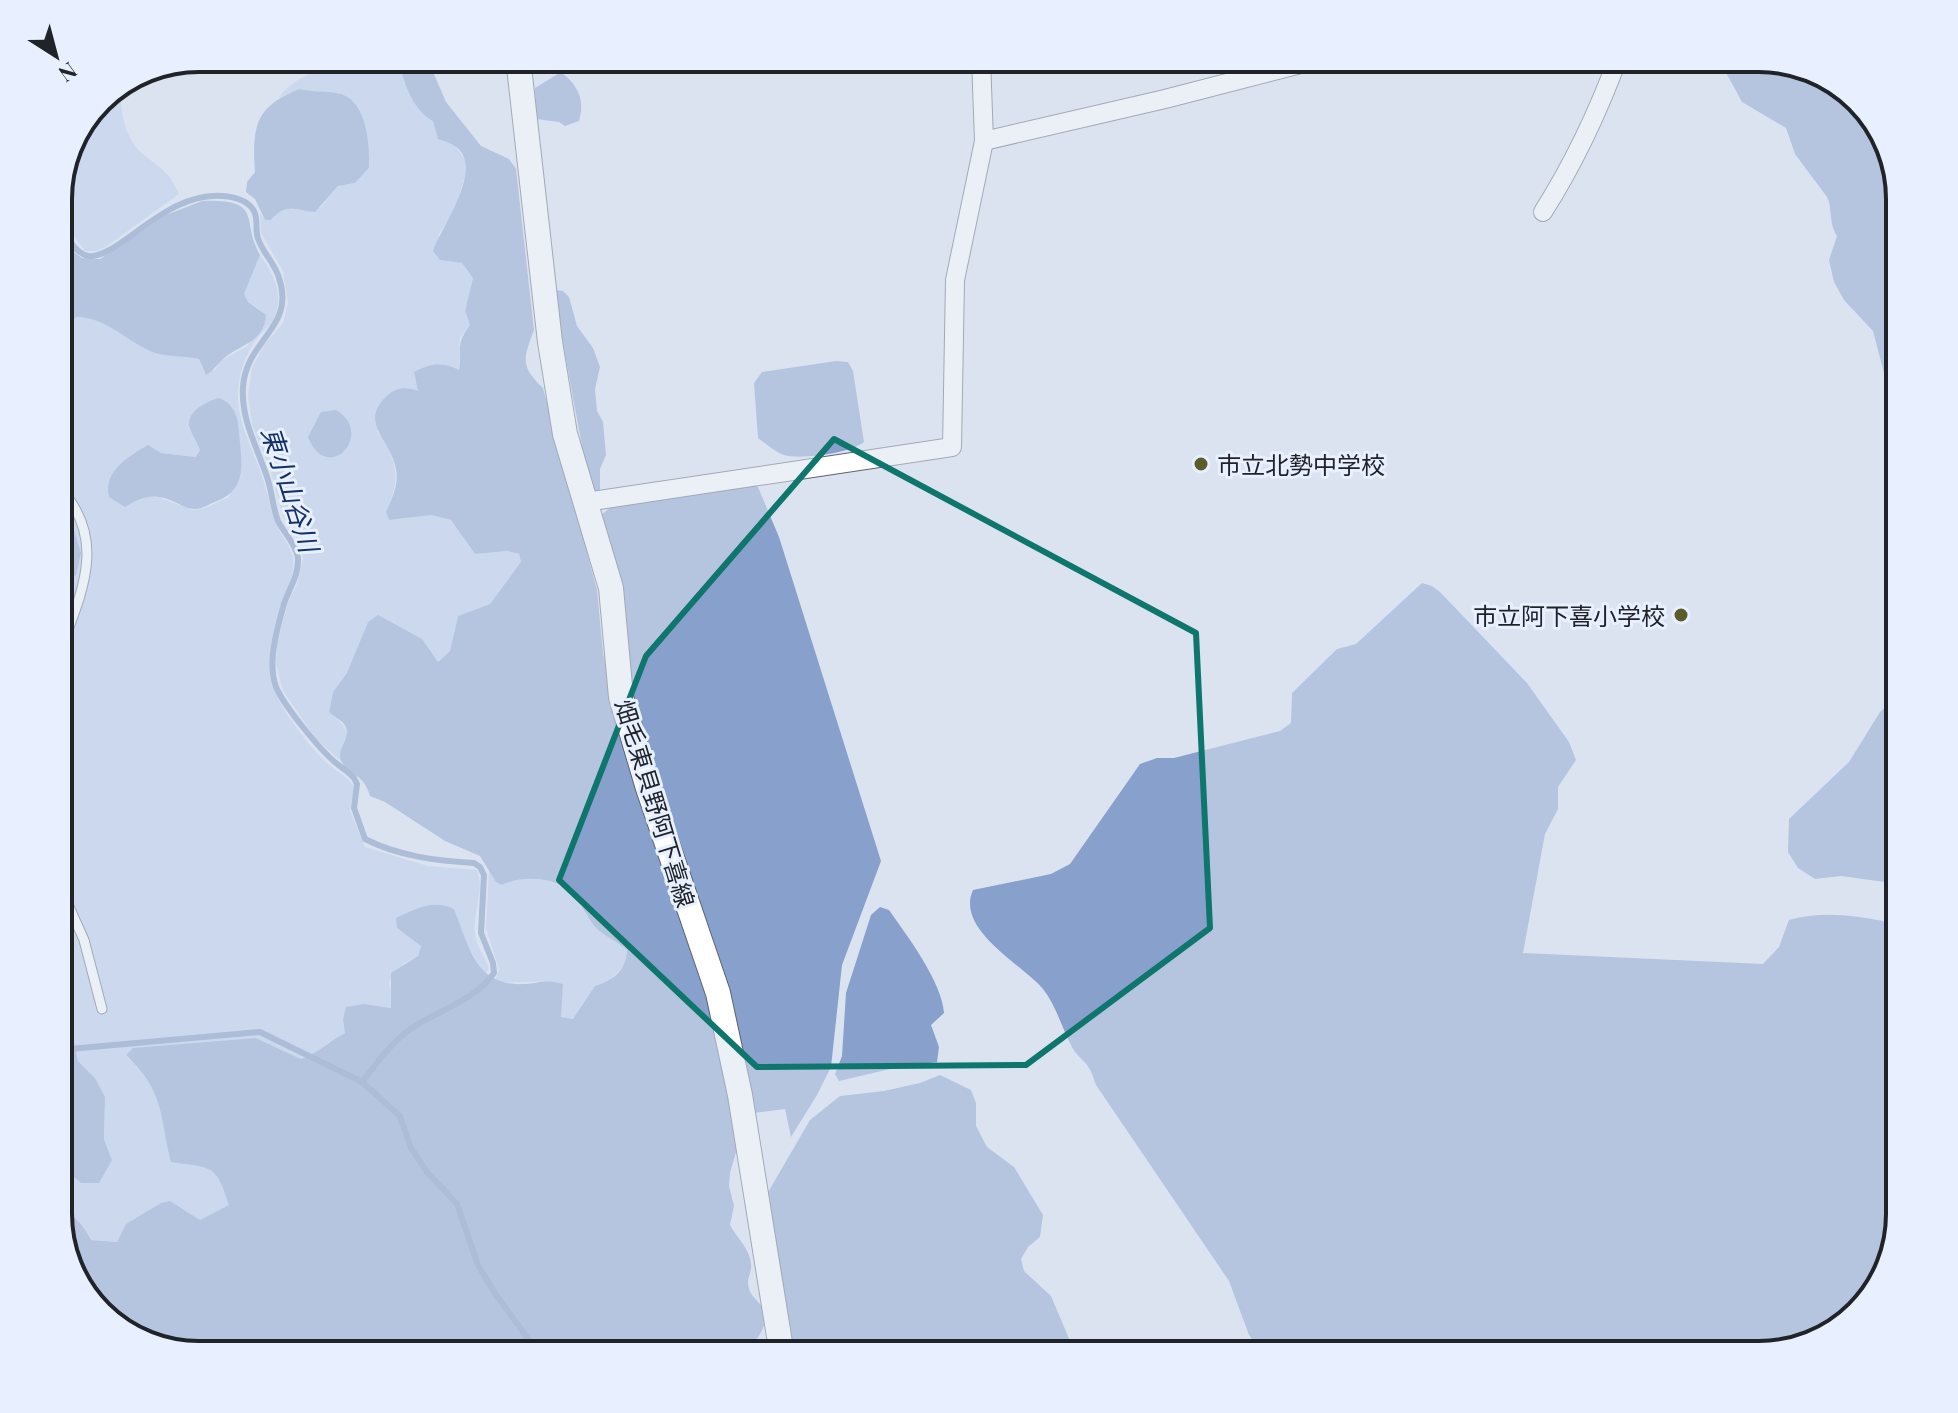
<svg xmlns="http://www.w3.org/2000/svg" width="1958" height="1413" font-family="'Playfair Display','Noto Sans JP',serif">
	<rect width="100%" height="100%" fill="#dbe3f1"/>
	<g fill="#bacbeb" fill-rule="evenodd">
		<path d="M 232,58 L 299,58 C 283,81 249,76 232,58 Z"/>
		<path d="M 352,64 L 388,74 L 400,68 L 405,84 L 466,160 L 465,175 L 457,205 L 439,234 L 440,260 L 462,263 L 473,278 L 465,311 L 470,325 L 460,338 L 459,370 L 418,391 L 377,431 C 398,462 401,478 386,512 L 389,520 L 431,515 L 451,520 L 475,554 L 507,551 L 519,554 L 521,562 L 490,604 L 458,616 L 450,651 L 438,662 C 414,628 407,631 368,622 L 347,674 L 333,692 L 329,712 C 363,739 336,733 342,762 L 316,739 L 283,691 L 276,664 L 277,643 L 288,603 L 297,584 L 303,558 L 301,545 L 283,517 L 270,468 L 252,425 L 248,395 L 252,368 L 264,345 L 283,323 L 288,303 L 283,271 L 261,233 L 260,213 L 265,220 L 271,220 L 278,212 L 287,208 L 305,211 L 321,207 L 338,186 L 355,183 L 369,168 C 370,130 361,123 339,93 L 317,93 L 299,89 L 278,98 C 298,74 321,67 352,64 Z"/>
		<path d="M 124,86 C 120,95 121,103 122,112 C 131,166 164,154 179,194 L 107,246 L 97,251 L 85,251 L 66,226 L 58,209 L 58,189 L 73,136 L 106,93 Z"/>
		<path d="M 260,255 C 273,272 285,296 274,317 C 270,327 261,332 255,341 C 245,356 239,374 238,392 C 237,425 254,450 263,479 C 268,495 271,512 277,526 C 282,537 292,547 293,559 C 296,576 285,590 281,606 C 273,633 265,661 274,689 C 279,707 312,750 327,763 C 337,772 346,775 354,786 L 350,811 L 365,847 L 428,866 L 477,870 C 486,892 470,917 476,940 C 479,950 486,958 489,969 L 485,974 L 465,943 L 462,929 L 397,928 L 421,945 L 418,956 L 403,964 L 389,982 L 393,1001 L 391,1008 L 364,1004 L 343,1019 L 346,1033 C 330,1041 318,1053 301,1059 L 256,1038 L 126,1056 C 156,1084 160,1100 166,1140 L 219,1176 L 230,1205 L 200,1220 L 170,1201 L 126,1224 L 118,1242 L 91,1240 C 83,1224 75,1215 58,1209 L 58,1164 L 81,1183 L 112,1160 L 104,1139 L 105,1109 L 95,1078 L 78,1061 L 72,1032 L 58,1029 L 58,333 L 69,327 L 76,317 C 107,317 128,343 156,353 C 168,357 186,356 199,359 L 204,372 L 215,370 L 220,361 L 248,346 L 259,309 L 248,302 L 243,294 ZM 238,424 L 241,462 L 229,497 L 205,508 L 192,510 L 155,496 L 142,497 L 153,448 L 161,453 L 196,457 L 201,450 L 188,427 Z"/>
		<path d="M 489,870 L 496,882 L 502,885 C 523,874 558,877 574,896 C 582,905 587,919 596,928 C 603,935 619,942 628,950 L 627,962 L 573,1019 L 560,1017 L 563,984 C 540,978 518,985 495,981 L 499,970 L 486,928 Z"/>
	</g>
	<g fill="#87a0cc">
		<path d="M 406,58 L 427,58 L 446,102 L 481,146 L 509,159 L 516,169 L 534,330 C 524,357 519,366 543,388 L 597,590 L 603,653 L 615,714 L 704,990 L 721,1055 L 738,1145 L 730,1173 L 729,1186 L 734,1206 L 730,1225 C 737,1238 750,1249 751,1264 C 752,1270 748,1277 748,1283 C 749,1294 754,1297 760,1304 C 773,1319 759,1337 749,1349 L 751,1355 L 198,1355 L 113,1326 L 73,1277 L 58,1223 L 58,1209 C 75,1215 83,1224 91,1240 L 117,1242 L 126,1224 L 161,1203 L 170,1201 L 200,1220 L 229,1205 C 216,1163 211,1168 171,1162 C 159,1113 165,1093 126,1055 L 133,1048 L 256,1038 L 301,1059 C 318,1053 330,1041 345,1033 L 343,1019 L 346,1007 L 364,1004 L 391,1008 L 391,973 L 418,956 L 421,946 L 397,928 L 396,918 C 416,909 432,899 454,909 C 469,946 475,987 525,984 C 543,983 542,979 563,984 L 561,1017 L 573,1019 L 595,986 C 613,981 627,969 627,950 C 618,942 603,935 596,928 C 586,917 581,901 570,891 C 553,877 521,875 502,885 L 496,882 L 480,856 L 445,841 L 385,802 L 370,796 C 363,772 351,778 342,762 C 334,749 354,737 344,724 C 341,720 333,716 329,712 L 333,692 L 347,673 L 368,622 L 378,615 L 422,639 L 438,662 L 450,651 L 458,616 L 490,604 L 521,562 L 519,554 L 507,551 L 475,554 L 451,520 L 431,515 L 389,520 L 386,512 C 392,498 399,485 396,469 C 391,440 357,422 388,395 C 397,387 407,387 418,391 L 414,372 C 431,363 442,362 459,370 C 462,349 455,345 470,325 L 465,311 L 473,278 L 462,263 L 440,260 L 433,251 C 441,227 485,168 456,147 C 451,143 444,141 438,139 L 433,121 C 415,112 406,88 400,68 Z"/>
		<path d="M 1718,58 L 1760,58 L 1845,87 L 1885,136 L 1900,198 L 1900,393 L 1885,377 L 1873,331 L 1844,300 L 1834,282 L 1829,260 L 1837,236 C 1828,221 1833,210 1827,197 L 1795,154 L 1786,128 L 1742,102 Z"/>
		<path d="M 561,72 C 579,86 585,101 579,121 L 565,126 L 559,122 L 536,119 L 535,88 Z"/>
		<path d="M 299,89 C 312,92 324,91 337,93 C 367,98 370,145 369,168 L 355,183 L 338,186 L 315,212 C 295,211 286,202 271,220 L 265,220 L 255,199 L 246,192 L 247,182 L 255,172 C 252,126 255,107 299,89 Z"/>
		<path d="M 202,201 C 265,199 240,220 260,255 L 244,294 L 248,302 L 266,315 C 264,344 238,344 221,361 C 215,367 213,371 206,375 L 199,359 C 185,356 168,357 155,353 C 128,343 107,317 76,317 L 69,327 L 58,333 L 58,228 L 75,253 L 82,258 L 100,259 L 166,215 Z"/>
		<polygon points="556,290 563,291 569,297 577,326 593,348 600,367 595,389 597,411 603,422 606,455 600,469 600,492 595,491 589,484 555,300"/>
		<path d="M 836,361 L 848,362 L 853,371 L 864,442 C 851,453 801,460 784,455 C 775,452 766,444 758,438 L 754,383 L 762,372 Z"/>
		<path d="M 219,398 C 234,404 238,416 239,432 C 241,460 249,489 217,501 C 209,504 203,509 194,509 C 189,509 182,506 177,503 C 155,493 145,495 125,507 L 109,497 C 103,471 128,457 148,445 L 161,453 L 196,457 L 200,450 C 198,443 189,431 189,425 C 188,410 208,401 219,398 Z"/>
		<path d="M 336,410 C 376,434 327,486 308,437 L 321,412 Z"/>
		<polygon points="748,483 758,487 779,537 881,861 842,965 831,1067 817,1095 791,1137 785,1109 753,1113 746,1062 727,987 662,801 630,692 600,516 612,506"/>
		<polygon points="58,496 67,509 81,553 76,575 58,582"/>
		<path d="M 1422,583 L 1432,586 L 1440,592 L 1527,683 L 1569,742 L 1576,760 L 1558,787 L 1558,809 L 1545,834 L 1523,953 L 1763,964 L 1779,947 L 1789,920 C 1821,911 1851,915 1883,921 C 1890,932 1892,944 1900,956 L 1900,1190 L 1886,1213 L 1889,1248 L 1869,1301 L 1822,1340 L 1759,1355 L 1264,1355 L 1249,1335 L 1229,1281 L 1096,1085 C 1094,1080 1092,1072 1089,1068 C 1085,1061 1077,1056 1073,1049 C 1062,1029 1057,1007 1043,989 C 1023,965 955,930 973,890 L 1051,874 L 1070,864 L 1140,764 L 1157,758 L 1174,758 L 1280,731 L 1291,723 L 1292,693 L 1337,649 L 1356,644 Z"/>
		<polygon points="1900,694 1900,881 1892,883 1841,876 1815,879 1798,868 1788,852 1789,819 1849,762 1880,712"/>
		<path d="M 880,907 L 889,910 C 908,937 942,982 944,1013 L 931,1025 L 939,1047 L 937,1062 L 903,1066 L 839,1081 L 835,1074 L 842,1056 L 846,993 L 871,915 Z"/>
		<polygon points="58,1029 72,1032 78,1061 95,1078 105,1097 104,1139 112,1160 99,1183 81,1183 58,1164"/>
		<polygon points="940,1075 971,1090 976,1103 976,1126 987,1147 1014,1167 1043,1215 1040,1237 1028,1247 1021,1259 1024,1271 1051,1296 1076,1355 795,1355 767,1194 810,1120 840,1096 884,1091 920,1083"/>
	</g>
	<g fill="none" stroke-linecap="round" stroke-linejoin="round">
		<g stroke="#768eb9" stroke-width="6">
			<path d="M 58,220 C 64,232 74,253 88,256 C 118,260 166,190 223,196 C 235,197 248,200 254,211 C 259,221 254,231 259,241 C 264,254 275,264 279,278 C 296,328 246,339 243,387 C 241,419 256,445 266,474 C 272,489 272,506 278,521 C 284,533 296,544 298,558 C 299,575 289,589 284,604 C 277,629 267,662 276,687 C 284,706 320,750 336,763 C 342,768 349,772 354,778 L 357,784 L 354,808 L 365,839 C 398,856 437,861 474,863 L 480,867 L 484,875 L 481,933 L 493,963 L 494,973 C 475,1001 436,1011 409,1030 C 390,1044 377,1063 362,1082 L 400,1116 L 411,1148 L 427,1172 L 457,1204 L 478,1265 L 494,1292 L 540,1355"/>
			<polyline points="58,1050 260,1032 362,1082"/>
		</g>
		<g stroke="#5c636f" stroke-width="11">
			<g id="lane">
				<path d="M 58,657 C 79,597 111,541 58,486"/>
				<polyline points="58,882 84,940 102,1009"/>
			</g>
		</g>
		<g stroke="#5c636f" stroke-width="20">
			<g id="street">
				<polyline points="984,141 1165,99 1324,58"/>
				<path d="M 1543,212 C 1574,163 1598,112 1618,58"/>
				<polyline points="586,502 952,447 955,280 984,141 981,58"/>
			</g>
		</g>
		<g stroke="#5c636f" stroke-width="26">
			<polyline id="secondary" points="518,58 550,342 565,434 611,588 621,697 648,788 718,993 740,1095 782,1355"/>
		</g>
		<use href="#lane" stroke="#fff" stroke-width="9"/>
		<use href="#street" stroke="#fff" stroke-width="18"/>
		<use href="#secondary" stroke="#fff" stroke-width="24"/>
	</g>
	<path d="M0 0H1958V1413H0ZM 834,439 L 1196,633 L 1210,928 L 1026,1065 L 757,1067 L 559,880 L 646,656 Z" fill="#dbe3f1" fill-opacity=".55" fill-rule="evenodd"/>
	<path fill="none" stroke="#0f766e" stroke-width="6" stroke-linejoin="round" d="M 834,439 L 1196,633 L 1210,928 L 1026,1065 L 757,1067 L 559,880 L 646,656 Z"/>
	<g fill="#5a5d2a" stroke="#e8f0ff" stroke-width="3">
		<circle cx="1201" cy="464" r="8"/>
		<circle cx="1681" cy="615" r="8"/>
	</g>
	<g text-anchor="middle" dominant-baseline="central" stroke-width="6" stroke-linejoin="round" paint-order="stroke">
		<g font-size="24" fill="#202328" stroke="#e8f0ff" text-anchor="start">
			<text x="1217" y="464">市立北勢中学校</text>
			<text x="1665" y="615" text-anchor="end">市立阿下喜小学校</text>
		</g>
		<g font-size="24" fill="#202328" stroke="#e8f0ff">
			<text transform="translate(656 803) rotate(73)">畑毛東貝野阿下喜線</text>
		</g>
		<g font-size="26" font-style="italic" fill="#143066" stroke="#e8f0ff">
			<text transform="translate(291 489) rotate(72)">東小山谷川</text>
		</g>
	</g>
	<path d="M0 0H1958V1413H0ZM199 72H1759A127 127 0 0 1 1886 199V1214A127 127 0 0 1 1759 1341H199A127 127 0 0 1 72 1214V199A127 127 0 0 1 199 72Z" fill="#e8f0ff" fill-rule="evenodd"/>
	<path fill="none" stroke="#202328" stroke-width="4" d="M199 72H1759A127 127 0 0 1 1886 199V1214A127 127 0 0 1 1759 1341H199A127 127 0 0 1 72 1214V199A127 127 0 0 1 199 72Z"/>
	<g transform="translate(56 56) rotate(144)" stroke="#e8f0ff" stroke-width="6" paint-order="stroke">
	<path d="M0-6L14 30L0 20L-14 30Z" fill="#202328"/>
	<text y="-12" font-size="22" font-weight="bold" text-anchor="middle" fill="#202328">N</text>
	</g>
</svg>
